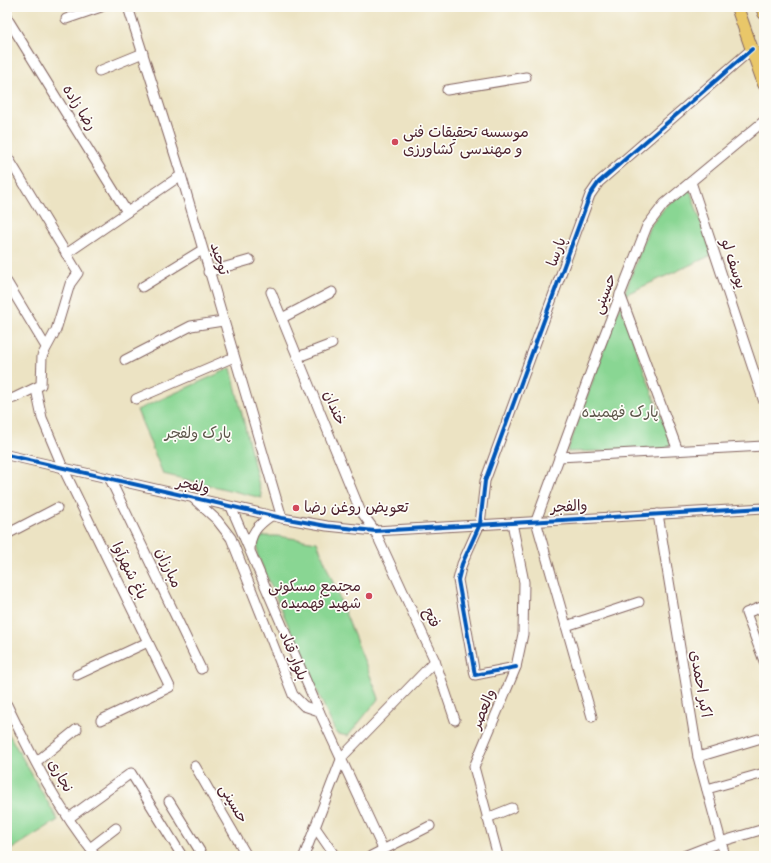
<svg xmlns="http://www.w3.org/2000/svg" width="771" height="863" font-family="Mynerve,'Playpen Sans Arabic',sans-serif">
	<rect width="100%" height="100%" fill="#fdfcf7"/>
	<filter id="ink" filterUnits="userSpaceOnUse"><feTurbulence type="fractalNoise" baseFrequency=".025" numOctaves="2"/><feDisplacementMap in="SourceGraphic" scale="8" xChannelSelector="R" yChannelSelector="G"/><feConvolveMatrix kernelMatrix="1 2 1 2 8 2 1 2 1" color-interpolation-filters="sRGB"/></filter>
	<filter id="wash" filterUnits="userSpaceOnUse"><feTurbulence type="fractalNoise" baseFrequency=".012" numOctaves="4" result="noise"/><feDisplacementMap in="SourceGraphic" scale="16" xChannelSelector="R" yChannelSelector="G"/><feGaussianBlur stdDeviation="0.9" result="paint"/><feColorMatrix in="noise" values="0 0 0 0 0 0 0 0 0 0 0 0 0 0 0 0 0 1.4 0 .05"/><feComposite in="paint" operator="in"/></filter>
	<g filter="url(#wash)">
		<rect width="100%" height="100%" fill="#ece3c3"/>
		<g fill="#89d693" stroke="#6a7a5f">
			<polygon points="689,187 712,255 624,295 649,228 666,206"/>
			<polygon points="620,305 673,449 567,452"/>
			<polygon points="231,368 262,498 163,474 137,410"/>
			<polygon points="262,536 277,536 317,542 379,698 348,736 338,734 334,729 257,554 258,541"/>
			<polygon points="7,731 58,820 7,852"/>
		</g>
	</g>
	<g filter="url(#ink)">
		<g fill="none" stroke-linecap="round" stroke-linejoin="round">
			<g stroke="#836460" stroke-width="11">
				<g id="minor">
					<polyline points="128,7 179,168 282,518"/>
					<polyline points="7,18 127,212"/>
					<polyline points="66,19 101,7"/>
					<polyline points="99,71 143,53"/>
					<polyline points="447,90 526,77"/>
					<polyline points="7,156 78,273 70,284 56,330 42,356 41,385 14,398 7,399"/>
					<polyline points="691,182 764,402"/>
					<polyline points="66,254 180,176"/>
					<polyline points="208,272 250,260"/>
					<polyline points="7,282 46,347"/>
					<polyline points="142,287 202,250"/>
					<polyline points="271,292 360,510 375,531 435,661 455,720"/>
					<polyline points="620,294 678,451"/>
					<polyline points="282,318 332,292"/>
					<polyline points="298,357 332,344"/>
					<polyline points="125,360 191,326 223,321"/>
					<polyline points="36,389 42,418 63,468 170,687 101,720"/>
					<polyline points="136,399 234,357"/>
					<polyline points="7,455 282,518 327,526 375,531 764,508"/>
					<polyline points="559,457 764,446"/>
					<polyline points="110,479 201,669"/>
					<polyline points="194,499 217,520 231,538 293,695 304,706 319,711"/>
					<polyline points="231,507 319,711 383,849"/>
					<polyline points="658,514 698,757 725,856"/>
					<polyline points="7,534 57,508"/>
					<path d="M 250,549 C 250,533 258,525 271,516"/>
					<polyline points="764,606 746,613 764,661"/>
					<polyline points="566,626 639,602"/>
					<polyline points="516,667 475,675 458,580 462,564 480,524 485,481 590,195 599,182 752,49"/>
					<polyline points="77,675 148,642"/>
					<path d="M 7,705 C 32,757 59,811 96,856"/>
					<polyline points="592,717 536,521 599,349 647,226 664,204 764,121"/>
					<polyline points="698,757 758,739"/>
					<polyline points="36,762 77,729"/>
					<polyline points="195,766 247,856"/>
					<polyline points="707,789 764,773"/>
					<polyline points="169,801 203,856"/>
					<polyline points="69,818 131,773 182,856"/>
					<polyline points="487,818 512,808"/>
					<polyline points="315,827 335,856"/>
					<polyline points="90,848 116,828"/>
					<polyline points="304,856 342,757 435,661"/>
					<polyline points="371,856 430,826"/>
					<polyline points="498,856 474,767 516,667 523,634 524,582 512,523"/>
					<polyline points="684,856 720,842 764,829"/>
				</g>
			</g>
			<g stroke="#836460" stroke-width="14">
				<g id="major">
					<polyline points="737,7 764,84"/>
					<polyline points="762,7 764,13"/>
				</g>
			</g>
			<use href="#minor" stroke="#fff" stroke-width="9"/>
			<use href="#major" stroke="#e9c769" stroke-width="12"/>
			<g stroke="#fdfcf7" stroke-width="6">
				<g id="cycleway">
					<polyline points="7,455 282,518 327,526 375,531 764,508"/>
					<polyline points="516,667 475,675 458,580 462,564 480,524 485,481 590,195 599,182 752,49"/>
				</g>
			</g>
			<use href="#cycleway" stroke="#0057b8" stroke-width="4"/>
		</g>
	</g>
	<g fill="#d1495b" stroke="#fdfcf7" stroke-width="1.5">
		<circle cx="395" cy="142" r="4"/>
		<circle cx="296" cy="508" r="4"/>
		<circle cx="369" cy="596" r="4"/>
	</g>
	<g text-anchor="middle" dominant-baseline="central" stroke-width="3.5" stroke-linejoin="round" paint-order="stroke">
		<g font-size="15" fill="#4a1f2b" stroke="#fdfcf7">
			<text transform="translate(79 108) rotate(58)">رضا زاده</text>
			<text transform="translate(557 252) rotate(-70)">پارسا</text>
			<text transform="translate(219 259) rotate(73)">توحید</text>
			<text transform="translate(733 264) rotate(72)">یوسف لو</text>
			<text transform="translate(605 294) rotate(-69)">حسینی</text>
			<text transform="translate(334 408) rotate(68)">خندان</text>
			<text transform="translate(193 486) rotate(13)">ولفجر</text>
			<text transform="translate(569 507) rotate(-3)">والفجر</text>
			<text transform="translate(168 568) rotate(65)">مبارزان</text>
			<text transform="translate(129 571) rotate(64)">باغ شهرآوا</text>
			<text transform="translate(431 618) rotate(65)">فتح</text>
			<text transform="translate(293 656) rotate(68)">بلوار قناد</text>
			<text transform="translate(700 684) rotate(80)">اکبر احمدی</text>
			<text transform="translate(484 709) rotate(-67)">والعصر</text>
			<text transform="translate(60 776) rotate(60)">نجاری</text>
			<text transform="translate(233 804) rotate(60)">حسینی</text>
		</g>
		<g font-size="15" fill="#4a1f2b" stroke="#fdfcf7" text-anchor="start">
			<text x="403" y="133">موسسه تحقیقات فنی<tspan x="403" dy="17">و مهندسی کشاورزی</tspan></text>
			<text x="304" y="508">تعویض روغن رضا</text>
			<text x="361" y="587" text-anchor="end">مجتمع مسکونی<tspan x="361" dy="17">شهید فهمیده</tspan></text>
		</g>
		<g font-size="15" fill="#5d564a" stroke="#fdfcf7">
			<text x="620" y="413">پارک فهمیده</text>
			<text x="198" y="434">پارک ولفجر</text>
		</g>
	</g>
	<rect width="771" height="863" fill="none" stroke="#fdfcf7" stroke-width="24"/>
</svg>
